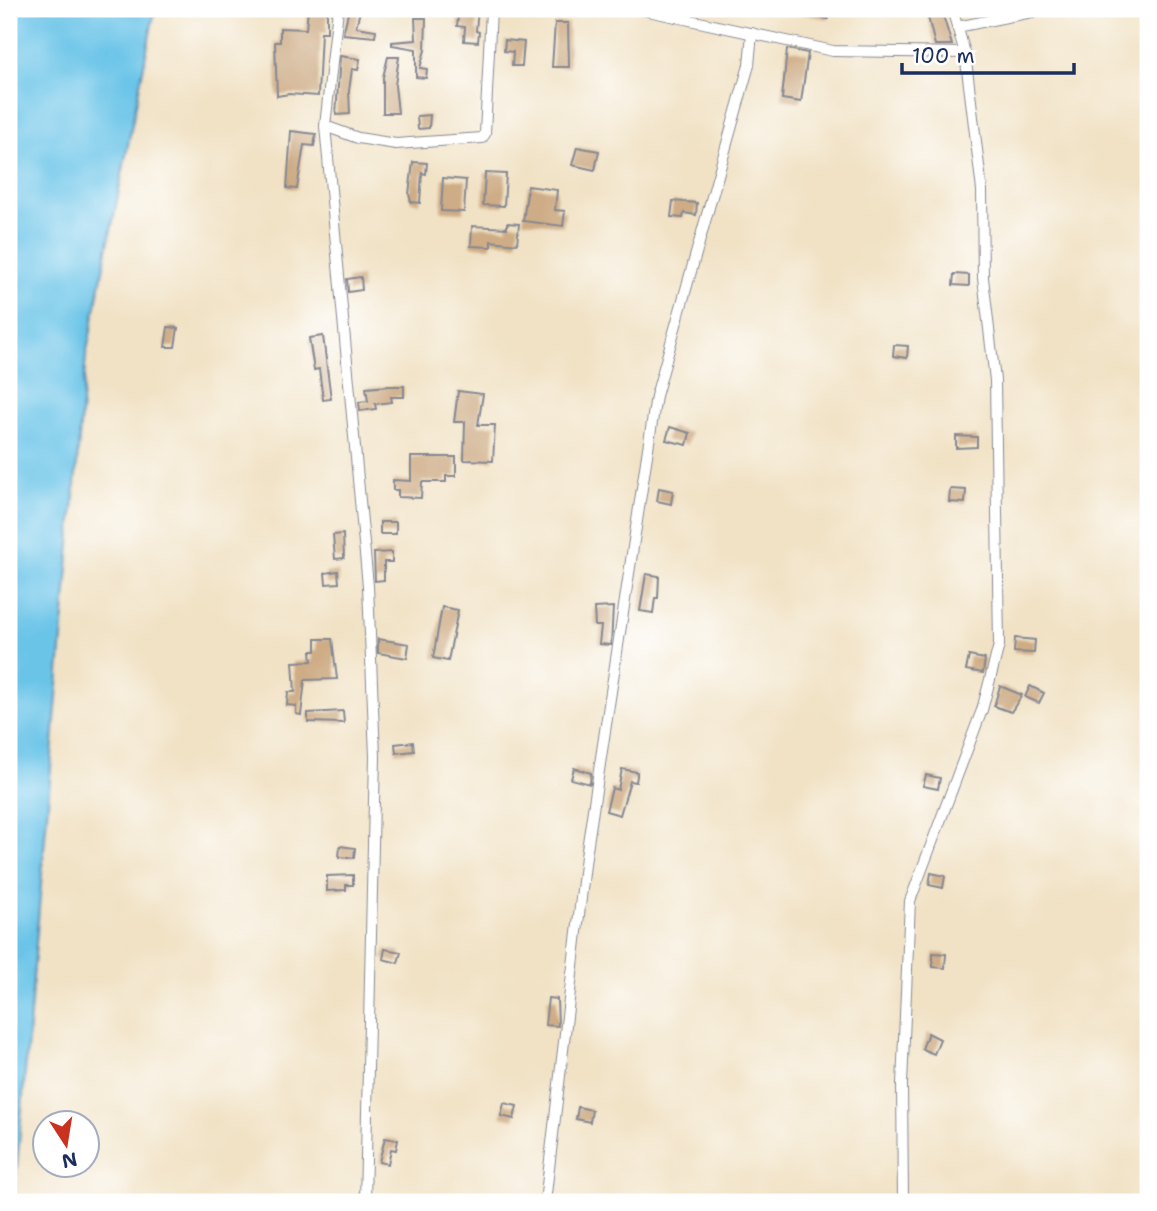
<svg xmlns="http://www.w3.org/2000/svg" width="1157" height="1211" font-family="'Shantell Sans',sans-serif">
	<rect width="100%" height="100%" fill="#fff"/>
	<filter id="ink" filterUnits="userSpaceOnUse"><feTurbulence type="fractalNoise" baseFrequency=".0143" numOctaves="2"/><feDisplacementMap in="SourceGraphic" scale="14" xChannelSelector="R" yChannelSelector="G"/><feConvolveMatrix kernelMatrix="1 2 1 2 8 2 1 2 1" color-interpolation-filters="sRGB"/></filter>
	<filter id="wash" filterUnits="userSpaceOnUse"><feTurbulence type="fractalNoise" baseFrequency=".00686" numOctaves="4" result="noise"/><feDisplacementMap in="SourceGraphic" scale="28" xChannelSelector="R" yChannelSelector="G"/><feGaussianBlur stdDeviation="1.57" result="paint"/><feColorMatrix in="noise" values="0 0 0 0 0 0 0 0 0 0 0 0 0 0 0 0 0 1.4 0 .05"/><feComposite in="paint" operator="in"/></filter>
	<g filter="url(#wash)">
		<rect width="100%" height="100%" fill="#f1e2c5"/>
		<polygon fill="#6bc4e8" stroke="#437aa3" stroke-width="2" points="9,9 155,9 86,356 14,1202 9,1202"/>
		<g id="blocks">
			<g fill="#ceac85">
				<polygon points="308,9 327,9 327,32 321,32 318,96 289,94 277,96 275,42 280,42 280,28 306,29"/>
				<polygon points="349,9 360,11 356,27 376,30 375,37 343,34"/>
				<polygon points="459,9 478,9 476,31 479,32 478,42 464,41 465,27 457,26"/>
				<polygon points="797,9 830,9 828,19 797,13"/>
				<polygon points="926,9 941,9 952,45 935,45"/>
				<polygon points="415,18 426,18 425,50 420,68 427,69 426,78 416,77 416,49 392,45 392,42 416,40"/>
				<polygon points="555,23 568,23 569,67 552,67"/>
				<polygon points="505,40 524,42 522,66 512,66 513,52 504,51"/>
				<polygon points="787,49 808,53 801,102 782,99"/>
				<polygon points="340,56 360,59 358,70 352,69 349,91 350,114 336,115"/>
				<polygon points="388,57 399,57 395,85 398,113 383,113 383,77"/>
				<polygon points="430,115 429,128 418,129 417,116"/>
				<polygon points="291,131 316,134 314,146 304,145 297,189 287,188"/>
				<polygon points="577,147 599,151 595,170 572,165"/>
				<polygon points="413,162 427,163 426,174 422,173 420,203 411,202 409,194"/>
				<polygon points="485,173 506,174 504,206 483,205"/>
				<polygon points="443,178 466,180 464,212 441,211"/>
				<polygon points="528,186 557,190 555,210 565,211 563,226 523,221"/>
				<polygon points="673,201 697,203 696,215 684,213 683,218 671,217"/>
				<polygon points="507,223 519,224 517,244 491,241 491,247 471,246 472,226 507,228"/>
				<polygon points="954,274 969,275 969,286 953,285"/>
				<polygon points="361,277 362,290 348,292 347,279"/>
				<polygon points="168,327 178,328 175,347 165,347"/>
				<polygon points="323,336 331,399 323,400 319,369 314,370 309,338"/>
				<polygon points="894,345 908,346 907,358 893,356"/>
				<polygon points="390,386 404,386 404,397 391,397 392,402 375,404 376,409 360,411 359,402 368,401 366,388"/>
				<polygon points="458,391 483,394 478,425 495,425 493,461 464,460 465,422 454,422"/>
				<polygon points="670,427 690,433 687,445 666,440"/>
				<polygon points="956,436 977,437 977,447 956,448"/>
				<polygon points="411,457 456,457 456,476 446,476 446,482 422,482 421,498 398,497 398,490 393,490 393,480 411,481"/>
				<polygon points="659,488 673,491 671,504 657,501"/>
				<polygon points="950,489 966,490 965,503 949,502"/>
				<rect x="380" y="522" width="16" height="12"/>
				<polygon points="343,534 344,558 335,559 333,535"/>
				<polygon points="392,552 392,562 384,562 384,580 375,581 374,553"/>
				<polygon points="338,571 339,583 326,584 325,573"/>
				<polygon points="646,574 659,576 658,598 655,598 653,613 640,611"/>
				<polygon points="442,607 458,610 448,661 433,658"/>
				<polygon points="613,607 611,645 599,644 601,626 595,626 594,608"/>
				<polygon points="1015,638 1035,640 1034,653 1014,652"/>
				<polygon points="316,639 332,639 337,679 305,680 301,715 296,714 296,706 287,705 288,692 295,692 293,662 312,661 311,651 316,651"/>
				<polygon points="378,639 409,644 407,658 378,653"/>
				<polygon points="969,656 985,659 983,673 966,670"/>
				<polygon points="1000,686 1022,695 1011,712 994,706"/>
				<polygon points="1030,686 1044,693 1039,703 1025,697"/>
				<polygon points="343,711 344,723 308,722 308,713"/>
				<polygon points="413,742 414,751 396,753 395,744"/>
				<polygon points="574,768 591,773 590,784 571,779"/>
				<polygon points="622,769 637,772 637,776 636,782 630,781 620,815 606,811 612,788 618,790"/>
				<polygon points="926,775 940,778 938,789 923,786"/>
				<polygon points="340,846 355,848 354,858 339,857"/>
				<polygon points="931,873 945,876 943,888 929,885"/>
				<polygon points="353,875 353,885 346,885 346,890 327,891 327,876"/>
				<polygon points="385,949 401,952 398,963 383,959"/>
				<polygon points="933,953 946,954 945,968 933,967"/>
				<polygon points="548,998 557,999 558,1026 545,1025"/>
				<polygon points="928,1033 940,1039 934,1054 922,1049"/>
				<polygon points="504,1103 517,1106 514,1119 501,1116"/>
				<polygon points="578,1107 592,1110 590,1122 576,1119"/>
				<polygon points="385,1138 398,1140 396,1150 391,1149 388,1164 379,1162"/>
			</g>
		</g>
	</g>
	<g filter="url(#ink)">
		<use href="#blocks" fill-opacity="0" stroke="#868892" stroke-width="2"/>
		<g fill="none" stroke-linecap="round" stroke-linejoin="round">
			<g stroke="#868892" stroke-width="12">
				<g id="street">
					<polyline points="338,9 325,126 368,586 375,756 365,1202"/>
					<polyline points="639,9 833,51 965,53"/>
					<polyline points="957,27 1047,9"/>
					<polyline points="325,126 358,138 396,144 482,138 485,134 491,9"/>
					<polyline points="545,1202 586,856 656,396 749,65 752,33"/>
					<polyline points="903,1202 902,1084 910,901 982,710 999,645 995,380 983,278 982,190 965,53 952,9"/>
				</g>
			</g>
			<use href="#street" stroke="#fff" stroke-width="10"/>
		</g>
	</g>
	<rect width="1157" height="1211" fill="none" stroke="#fff" stroke-width="35"/>
	<g transform="translate(66 1144) rotate(168)"><circle r="33" fill="#ffffff" stroke="#a4acbf" stroke-width="2"/>
	<path d="M0-5L12 26L0 18L-12 26Z" fill="#c8321e"/>
	<text y="-10" font-size="19" font-weight="bold" text-anchor="middle" fill="#1b2f5e">N</text>
	</g>
	<path d="M902 63v10h172v-10" fill="none" stroke="#1b2f5e" stroke-width="3.5"/>
	<text x="912" y="63" font-size="21" fill="#1b2f5e" stroke="#ffffff" stroke-width="5" paint-order="stroke">100 m</text>
</svg>
